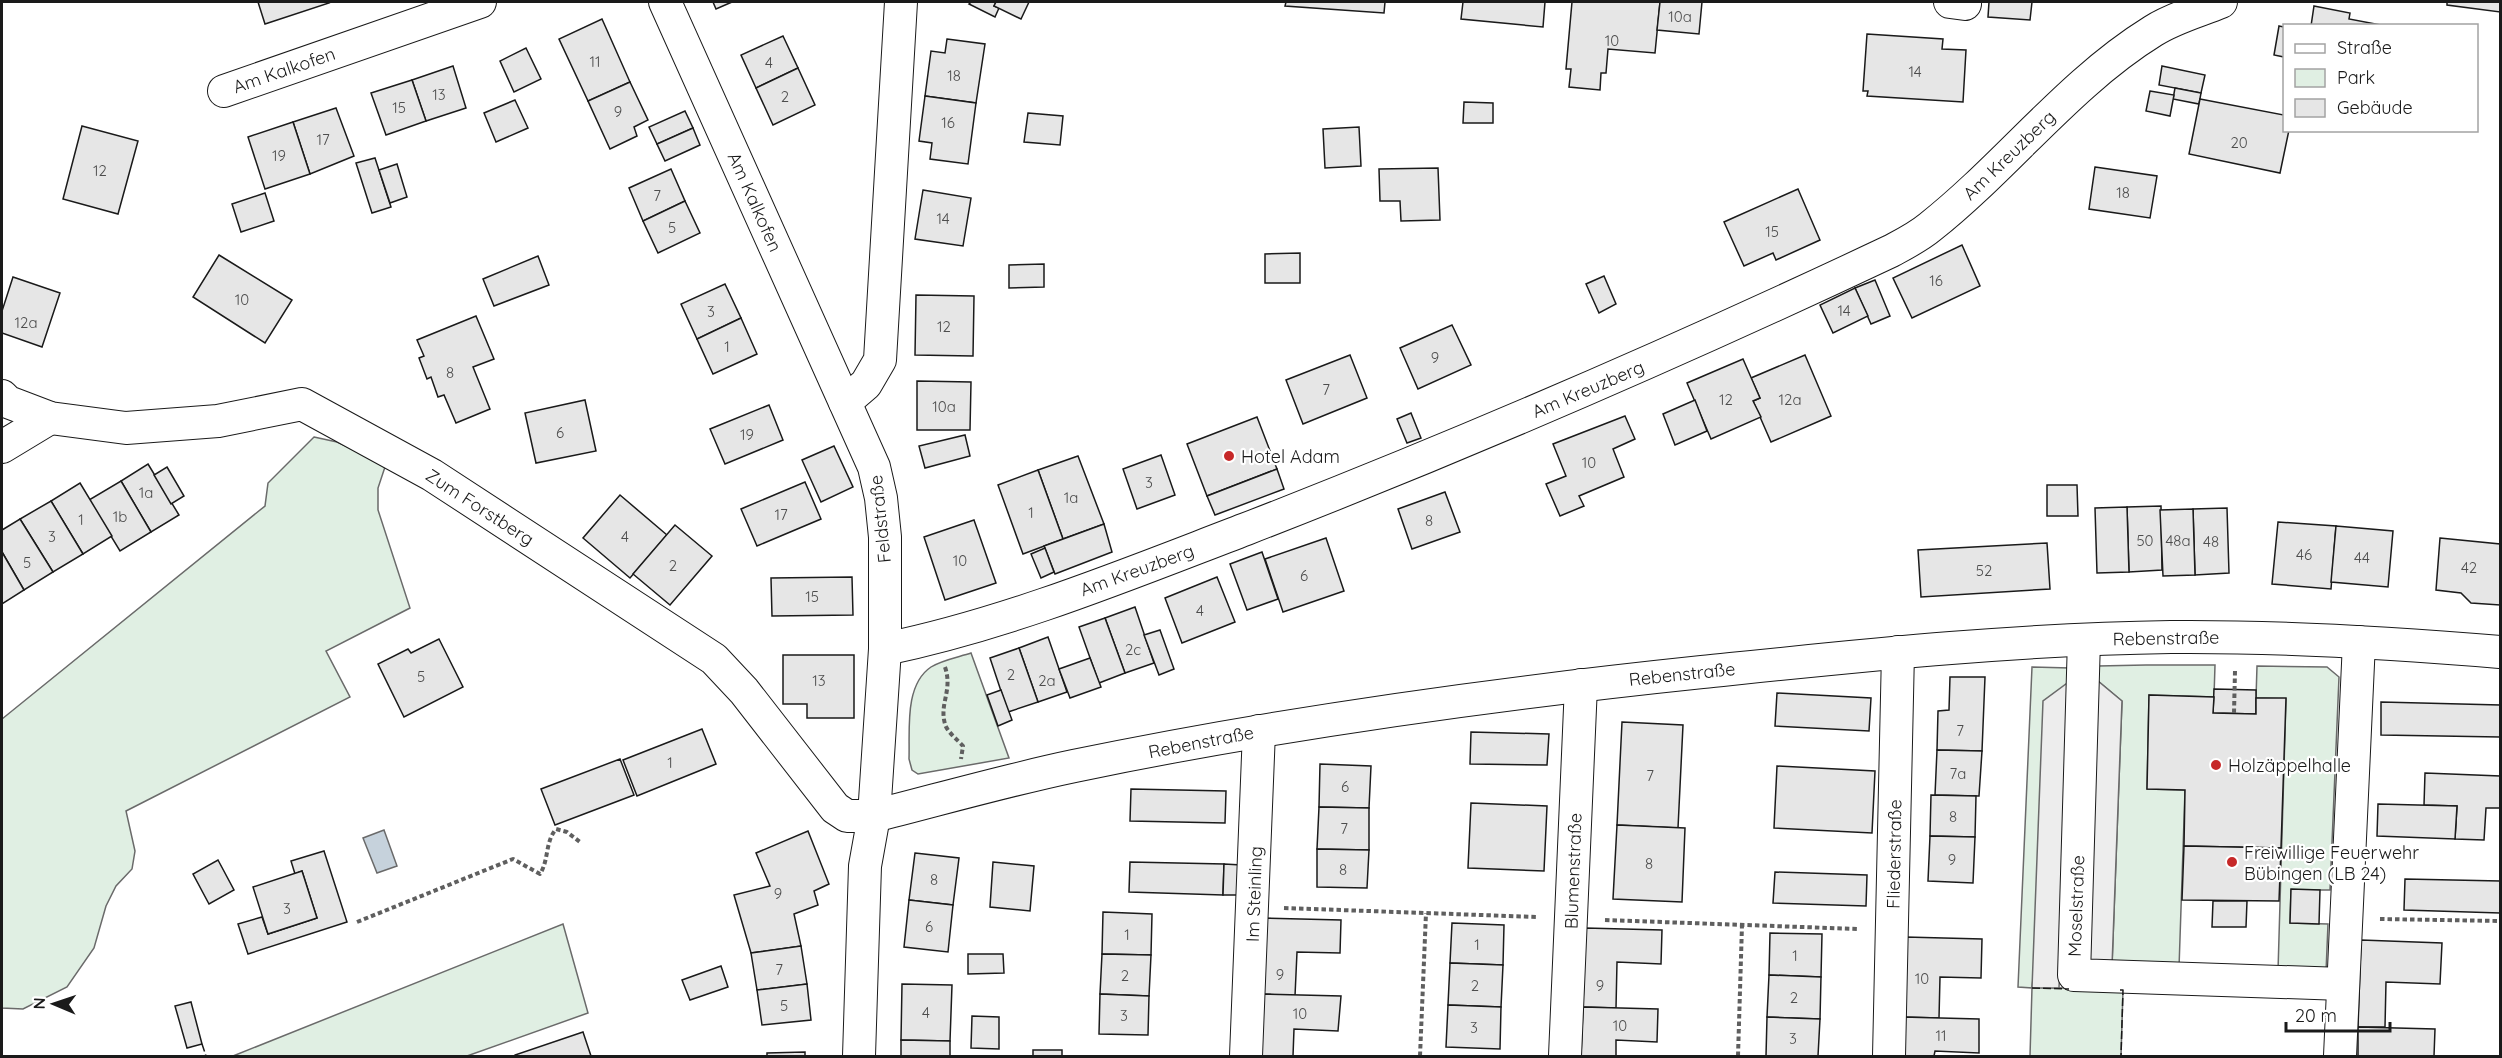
<svg xmlns="http://www.w3.org/2000/svg" width="2502" height="1058" font-family="Quicksand,sans-serif">
	<rect width="100%" height="100%" fill="#fff"/>
	<g fill="#e0efe3" stroke="#6a6a6a" stroke-width="1.5">
		<polygon points="314,437 337,442 386,464 378,488 378,510 410,608 326,651 350,697 126,811 135,851 132,869 116,886 106,906 94,948 67,987 23,1009 2,1008 2,719 265,506 268,483"/>
		<path d="M 971,653 L 1009,758 L 918,774 L 912,770 L 909,759 C 910,731 904,685 931,667 C 942,660 959,657 971,653 Z"/>
		<polygon points="2146,665 2215,665 2214,697 2149,695 2147,789 2185,790 2179,968 2112,966 2122,701 2098,681 2098,666"/>
		<polygon points="2257,666 2327,667 2339,677 2330,890 2291,890 2290,923 2328,924 2326,972 2278,971 2286,699 2256,698"/>
		<polygon points="2032,667 2070,668 2032,987 2123,990 2121,1056 2030,1056 2032,988 2018,987"/>
		<polygon points="563,924 588,1013 467,1056 233,1056"/>
	</g>
	<polygon fill="#ededed" stroke="#6a6a6a" stroke-width="1.5" points="2070,681 2098,681 2122,701 2112,966 2060,964 2059,988 2032,988 2043,701"/>
	<polygon fill="#c6d2dc" stroke="#6a6a6a" stroke-width="1.5" points="384,830 397,866 377,873 363,838"/>
	<g fill="#e6e6e6" stroke="#1a1a1a" stroke-width="1.5">
		<polygon points="258,2 328,2 329,3 265,24"/>
		<polygon points="713,2 732,2 716,9"/>
		<polygon points="971,2 996,2 994,6 999,8 995,17 969,4"/>
		<polygon points="996,2 1029,2 1021,19 994,6"/>
		<polygon points="1286,2 1385,2 1384,13 1285,6"/>
		<polygon points="1463,2 1545,2 1543,27 1461,19"/>
		<polygon points="1572,2 1660,2 1655,53 1608,49 1606,73 1601,73 1600,90 1569,87 1571,69 1566,69"/>
		<polygon points="1660,2 1702,2 1699,34 1657,30"/>
		<polygon points="1989,2 2032,2 2030,20 1988,17"/>
		<polygon points="2447,2 2500,2 2500,12 2447,5"/>
		<polygon points="2314,6 2350,13 2349,19 2386,26 2311,26"/>
		<polygon points="602,19 630,82 588,101 559,39"/>
		<polygon points="2279,26 2284,27 2284,57 2274,55"/>
		<polygon points="1867,34 1943,39 1942,49 1966,50 1963,102 1867,96 1868,91 1863,91"/>
		<polygon points="783,36 798,68 756,88 741,55"/>
		<polygon points="947,39 985,44 976,103 925,96 931,51 945,53"/>
		<polygon points="526,48 541,79 514,92 500,61"/>
		<polygon points="453,66 466,108 426,121 412,80"/>
		<polygon points="2162,66 2205,75 2201,93 2159,85"/>
		<polygon points="798,68 815,105 773,125 756,88"/>
		<polygon points="412,80 426,121 386,135 371,93"/>
		<polygon points="630,82 648,120 634,127 637,136 610,149 588,101"/>
		<polygon points="2175,88 2201,93 2199,104 2173,99"/>
		<polygon points="2150,91 2174,95 2170,116 2146,111"/>
		<polygon points="925,96 976,103 968,164 930,159 932,143 919,141"/>
		<polygon points="2200,99 2284,115 2284,130 2289,130 2280,173 2189,154"/>
		<polygon points="515,100 528,128 496,142 484,113"/>
		<polygon points="1464,102 1493,103 1493,123 1463,123"/>
		<polygon points="336,108 354,156 310,174 293,122"/>
		<polygon points="685,111 693,128 657,144 649,127"/>
		<polygon points="1028,113 1063,116 1060,145 1024,142"/>
		<polygon points="293,122 310,174 265,189 248,137"/>
		<polygon points="82,126 138,141 118,214 63,199"/>
		<polygon points="1359,127 1361,166 1325,168 1323,129"/>
		<polygon points="693,128 700,145 665,161 657,144"/>
		<polygon points="375,158 391,207 372,213 356,163"/>
		<polygon points="397,164 407,197 390,203 379,170"/>
		<polygon points="2095,167 2157,176 2150,218 2089,209"/>
		<polygon points="1438,168 1440,220 1401,221 1400,201 1380,201 1379,169"/>
		<polygon points="671,169 685,201 643,221 629,188"/>
		<polygon points="1798,189 1820,240 1776,260 1773,253 1744,266 1724,222"/>
		<polygon points="923,190 971,198 963,246 915,239"/>
		<polygon points="265,193 274,221 241,232 232,204"/>
		<polygon points="685,201 700,233 658,253 643,221"/>
		<polygon points="1962,245 1980,286 1912,318 1893,278"/>
		<polygon points="1300,253 1300,283 1265,283 1265,254"/>
		<polygon points="219,255 292,300 265,343 193,297"/>
		<polygon points="538,256 549,285 494,306 483,279"/>
		<polygon points="1044,264 1044,287 1009,288 1009,265"/>
		<polygon points="1604,276 1616,304 1599,313 1586,284"/>
		<polygon points="13,277 60,293 42,347 2,333 2,311"/>
		<polygon points="1875,280 1890,316 1871,324 1855,288"/>
		<polygon points="725,284 741,318 697,339 681,304"/>
		<polygon points="1855,288 1868,316 1833,333 1820,305"/>
		<polygon points="916,295 974,296 973,356 915,355"/>
		<polygon points="476,316 494,359 473,367 490,409 456,423 444,395 438,397 431,377 427,379 419,358 424,356 417,340"/>
		<polygon points="741,318 757,354 713,374 697,339"/>
		<polygon points="1452,325 1471,365 1418,389 1400,348"/>
		<polygon points="1350,355 1367,398 1303,424 1286,380"/>
		<polygon points="1805,355 1831,416 1771,442 1753,401 1760,398 1751,378"/>
		<polygon points="1743,359 1760,398 1753,401 1761,417 1711,439 1687,383"/>
		<polygon points="917,381 971,382 970,430 917,430"/>
		<polygon points="585,400 596,451 536,463 525,413"/>
		<polygon points="1695,400 1707,431 1675,445 1663,414"/>
		<polygon points="769,405 783,440 725,464 710,429"/>
		<polygon points="1411,413 1421,438 1407,443 1397,419"/>
		<polygon points="1625,416 1635,439 1613,449 1624,477 1579,496 1584,506 1560,516 1546,484 1566,476 1553,444"/>
		<polygon points="1257,417 1277,469 1207,496 1187,444"/>
		<polygon points="965,435 970,456 925,468 919,446"/>
		<polygon points="834,446 853,487 821,502 802,460"/>
		<polygon points="1161,455 1175,495 1137,509 1123,469"/>
		<polygon points="1078,456 1104,524 1063,539 1038,470"/>
		<polygon points="148,464 179,515 151,532 121,481"/>
		<polygon points="167,467 184,496 171,504 154,475"/>
		<polygon points="1277,469 1284,489 1215,515 1207,496"/>
		<polygon points="1038,470 1063,539 1023,554 998,485"/>
		<polygon points="121,481 151,532 120,551 89,500"/>
		<polygon points="805,482 821,519 757,546 741,509"/>
		<polygon points="80,483 112,536 83,554 51,501"/>
		<polygon points="2047,485 2077,485 2078,516 2047,516"/>
		<polygon points="1445,492 1460,532 1412,549 1398,509"/>
		<polygon points="620,495 667,535 630,578 583,538"/>
		<polygon points="51,501 83,554 53,572 20,519"/>
		<polygon points="2161,506 2162,570 2129,572 2127,507"/>
		<polygon points="2127,507 2129,572 2097,573 2095,508"/>
		<polygon points="2227,508 2229,573 2195,575 2193,509"/>
		<polygon points="2193,509 2195,575 2163,576 2160,510"/>
		<polygon points="20,519 53,572 24,590 2,552 2,530"/>
		<polygon points="974,520 996,583 945,600 924,537"/>
		<polygon points="2278,522 2336,526 2331,589 2272,584"/>
		<polygon points="1104,524 1112,552 1055,574 1044,546"/>
		<polygon points="675,525 712,556 670,605 633,574"/>
		<polygon points="2336,526 2393,531 2388,587 2331,582"/>
		<polygon points="1326,538 1344,591 1283,612 1265,559"/>
		<polygon points="2440,538 2500,544 2500,605 2471,603 2461,593 2436,590"/>
		<polygon points="2047,543 2050,589 1921,597 1918,550"/>
		<polygon points="1045,548 1054,572 1041,578 1031,554"/>
		<polygon points="2,552 24,590 2,604"/>
		<polygon points="1262,552 1278,599 1247,610 1230,564"/>
		<polygon points="852,577 853,615 772,616 771,578"/>
		<polygon points="1217,577 1235,622 1182,643 1165,598"/>
		<polygon points="1135,607 1154,663 1125,673 1105,618"/>
		<polygon points="1105,618 1125,673 1099,683 1079,627"/>
		<polygon points="1160,630 1174,669 1159,675 1144,635"/>
		<polygon points="1048,637 1067,692 1038,702 1019,648"/>
		<polygon points="439,639 463,687 404,717 378,664 408,649 411,653"/>
		<polygon points="1019,648 1038,702 1008,712 990,658"/>
		<polygon points="783,655 854,655 854,718 807,718 807,704 783,704"/>
		<polygon points="1090,658 1101,687 1070,698 1059,669"/>
		<polygon points="1950,677 1985,677 1982,751 1937,750 1938,711 1949,710"/>
		<polygon points="2214,689 2256,690 2256,714 2213,713"/>
		<polygon points="1001,690 1012,720 998,726 987,695"/>
		<polygon points="1777,693 1871,698 1869,731 1775,726"/>
		<polygon points="2149,695 2214,697 2213,713 2256,714 2256,698 2286,698 2281,848 2184,846 2185,790 2147,789"/>
		<polygon points="2381,702 2500,705 2500,737 2381,735"/>
		<polygon points="1622,722 1683,725 1678,828 1617,825"/>
		<polygon points="702,729 716,764 637,796 623,760"/>
		<polygon points="1471,732 1549,734 1547,765 1470,764"/>
		<polygon points="1937,750 1982,751 1979,796 1935,795"/>
		<polygon points="620,759 634,795 555,825 541,789"/>
		<polygon points="1320,764 1371,766 1369,808 1319,807"/>
		<polygon points="1777,766 1875,771 1872,833 1774,828"/>
		<polygon points="2425,773 2500,776 2500,808 2486,808 2484,840 2455,839 2457,806 2424,805"/>
		<polygon points="1131,789 1226,791 1225,823 1130,821"/>
		<polygon points="1931,795 1976,796 1975,837 1930,836"/>
		<polygon points="1471,803 1547,806 1544,871 1468,868"/>
		<polygon points="2378,804 2457,806 2455,839 2377,836"/>
		<polygon points="1319,807 1369,808 1369,850 1317,849"/>
		<polygon points="1617,825 1685,828 1682,902 1613,899"/>
		<polygon points="808,831 829,884 814,891 818,905 794,914 801,946 751,953 734,895 770,886 756,853"/>
		<polygon points="1930,836 1975,837 1973,883 1928,881"/>
		<polygon points="2184,846 2281,848 2279,901 2182,900"/>
		<polygon points="1317,849 1369,850 1367,888 1317,887"/>
		<polygon points="324,851 347,922 248,954 238,924 262,917 268,934 317,918 302,871 295,874 291,861"/>
		<polygon points="915,853 959,858 953,905 909,900"/>
		<polygon points="218,860 234,890 209,904 193,874"/>
		<polygon points="993,862 1034,866 1030,911 990,907"/>
		<polygon points="1130,862 1224,864 1223,895 1129,892"/>
		<polygon points="1224,864 1241,865 1239,895 1223,895"/>
		<polygon points="302,871 317,918 268,934 253,887"/>
		<polygon points="1775,872 1867,875 1866,906 1773,903"/>
		<polygon points="2405,879 2500,881 2500,913 2404,910"/>
		<polygon points="2291,889 2320,890 2319,924 2290,923"/>
		<polygon points="909,900 953,905 948,952 904,947"/>
		<polygon points="2213,901 2247,901 2246,927 2212,927"/>
		<polygon points="1103,912 1152,914 1151,955 1102,954"/>
		<polygon points="1265,918 1341,920 1340,953 1297,952 1295,996 1262,994"/>
		<polygon points="1452,923 1504,925 1503,965 1450,963"/>
		<polygon points="1585,928 1662,930 1661,964 1617,962 1616,1008 1583,1007"/>
		<polygon points="1770,933 1822,934 1821,977 1769,975"/>
		<polygon points="1905,937 1982,939 1981,978 1940,977 1939,1018 1902,1017"/>
		<polygon points="2361,940 2442,943 2440,984 2386,982 2385,1027 2358,1027"/>
		<polygon points="801,946 807,984 757,990 751,953"/>
		<polygon points="968,954 1003,954 1004,973 968,974"/>
		<polygon points="1102,954 1151,955 1149,996 1100,994"/>
		<polygon points="1450,963 1503,965 1501,1007 1448,1005"/>
		<polygon points="721,966 728,987 690,1000 682,980"/>
		<polygon points="1769,975 1821,977 1820,1019 1767,1017"/>
		<polygon points="807,984 811,1020 762,1025 757,990"/>
		<polygon points="902,984 952,985 950,1041 901,1040"/>
		<polygon points="1100,994 1149,996 1148,1035 1099,1034"/>
		<polygon points="1262,994 1341,996 1338,1031 1294,1029 1293,1056 1260,1056"/>
		<polygon points="191,1002 202,1044 187,1048 175,1006"/>
		<polygon points="1448,1005 1501,1007 1500,1049 1446,1047"/>
		<polygon points="1583,1007 1658,1009 1657,1042 1616,1040 1616,1056 1581,1056"/>
		<polygon points="972,1016 999,1017 999,1049 971,1048"/>
		<polygon points="1767,1017 1820,1019 1818,1056 1766,1056"/>
		<polygon points="1902,1017 1979,1019 1979,1053 1935,1051 1934,1056 1901,1056"/>
		<polygon points="2358,1027 2435,1029 2434,1056 2358,1056"/>
		<polygon points="583,1032 591,1056 515,1056 515,1055"/>
		<polygon points="901,1040 950,1041 950,1056 901,1056"/>
		<rect x="1033" y="1050" width="29" height="6"/>
		<polygon points="805,1052 805,1056 767,1056 767,1053"/>
	</g>
	<g fill="none" stroke-linecap="round" stroke-linejoin="round">
		<g stroke="#1a1a1a" stroke-width="34">
			<g id="minor">
				<polyline points="665,2 874,467 881,498 885,537 885,649 874,816 865,866 859,1056"/>
				<polyline points="1950,2 1965,4"/>
				<polyline points="224,91 480,2"/>
				<path d="M 2,396 L 8,402 L 50,418 L 126,428 L 218,421 L 302,404 L 432,475 L 714,659 L 744,691 L 835,808 L 847,816 L 874,816 C 941,799 1007,780 1074,766 C 1281,723 1492,694 1702,672 C 1858,656 2014,639 2171,637 C 2281,636 2391,643 2500,652"/>
				<polyline points="845,402 866,384 880,360 901,2"/>
				<polyline points="2,447 50,418"/>
				<polyline points="2084,640 2074,975 2343,984"/>
				<path d="M 885,649 C 1010,623 1128,574 1246,529 C 1465,444 1679,351 1891,251 C 1904,244 1918,237 1930,227 C 2007,166 2069,83 2153,31 C 2173,18 2199,11 2221,2"/>
				<polyline points="1246,1056 1259,731"/>
				<polyline points="1565,1056 1581,685"/>
				<polyline points="1889,1056 1898,652"/>
				<polyline points="2340,1056 2359,642"/>
			</g>
		</g>
		<g stroke="#5f5f5f" stroke-width="4" stroke-dasharray="4.5 3" stroke-linecap="butt">
			<path d="M 945,667 C 953,691 939,703 945,724 C 947,732 958,740 963,746 L 961,759"/>
			<polyline points="2234,713 2235,671"/>
			<polyline points="1284,908 1537,917"/>
			<polyline points="2380,919 2500,921"/>
			<polyline points="1605,920 1858,929"/>
			<path d="M 357,922 L 513,859 L 540,874 C 549,860 545,842 556,829 L 567,832 L 580,842"/>
			<polyline points="1420,1056 1426,913"/>
			<polyline points="1738,1056 1742,925"/>
		</g>
		<use href="#minor" stroke="#fff" stroke-width="32"/>
		<g stroke="#1a1a1a" stroke-width="1.5" stroke-dasharray="8 3" stroke-linecap="butt">
			<polyline points="2032,988 2069,989"/>
			<polyline points="2120,990 2123,990 2121,1056"/>
			<polyline points="202,1044 206,1056"/>
		</g>
	</g>
	<g fill="#c62828" stroke="#fff" stroke-width="2">
		<circle cx="1229" cy="456" r="6"/>
		<circle cx="2216" cy="765" r="6"/>
		<circle cx="2232" cy="862" r="6"/>
	</g>
	<g text-anchor="middle" dominant-baseline="central" stroke-width="4.5" stroke-linejoin="round" paint-order="stroke">
		<g font-size="15" fill="#4d4d4d">
			<text x="1680" y="16">10a</text>
			<text x="1612" y="40">10</text>
			<text x="595" y="61">11</text>
			<text x="769" y="62">4</text>
			<text x="1915" y="71">14</text>
			<text x="954" y="75">18</text>
			<text x="439" y="94">13</text>
			<text x="785" y="96">2</text>
			<text x="399" y="107">15</text>
			<text x="618" y="111">9</text>
			<text x="948" y="122">16</text>
			<text x="323" y="139">17</text>
			<text x="2239" y="142">20</text>
			<text x="279" y="155">19</text>
			<text x="100" y="170">12</text>
			<text x="2123" y="192">18</text>
			<text x="657" y="195">7</text>
			<text x="943" y="218">14</text>
			<text x="672" y="227">5</text>
			<text x="1772" y="231">15</text>
			<text x="1936" y="280">16</text>
			<text x="242" y="299">10</text>
			<text x="1844" y="310">14</text>
			<text x="711" y="311">3</text>
			<text x="26" y="322">12a</text>
			<text x="944" y="326">12</text>
			<text x="727" y="346">1</text>
			<text x="1435" y="357">9</text>
			<text x="450" y="372">8</text>
			<text x="1326" y="389">7</text>
			<text x="1726" y="399">12</text>
			<text x="1790" y="399">12a</text>
			<text x="944" y="406">10a</text>
			<text x="560" y="432">6</text>
			<text x="747" y="434">19</text>
			<text x="1589" y="462">10</text>
			<text x="1149" y="482">3</text>
			<text x="146" y="492">1a</text>
			<text x="1071" y="497">1a</text>
			<text x="1031" y="512">1</text>
			<text x="781" y="514">17</text>
			<text x="120" y="516">1b</text>
			<text x="81" y="519">1</text>
			<text x="1429" y="520">8</text>
			<text x="52" y="536">3</text>
			<text x="625" y="536">4</text>
			<text x="2145" y="540">50</text>
			<text x="2178" y="540">48a</text>
			<text x="2211" y="541">48</text>
			<text x="2304" y="554">46</text>
			<text x="2362" y="557">44</text>
			<text x="960" y="560">10</text>
			<text x="27" y="562">5</text>
			<text x="673" y="565">2</text>
			<text x="2469" y="567">42</text>
			<text x="1984" y="570">52</text>
			<text x="1304" y="575">6</text>
			<text x="812" y="596">15</text>
			<text x="1200" y="610">4</text>
			<text x="1133" y="649">2c</text>
			<text x="1011" y="674">2</text>
			<text x="421" y="676">5</text>
			<text x="819" y="680">13</text>
			<text x="1047" y="680">2a</text>
			<text x="1960" y="730">7</text>
			<text x="670" y="762">1</text>
			<text x="1958" y="773">7a</text>
			<text x="1650" y="775">7</text>
			<text x="1345" y="786">6</text>
			<text x="1953" y="816">8</text>
			<text x="1344" y="828">7</text>
			<text x="1952" y="859">9</text>
			<text x="1649" y="863">8</text>
			<text x="1343" y="869">8</text>
			<text x="934" y="879">8</text>
			<text x="778" y="893">9</text>
			<text x="287" y="908">3</text>
			<text x="929" y="926">6</text>
			<text x="1127" y="934">1</text>
			<text x="1477" y="944">1</text>
			<text x="1795" y="955">1</text>
			<text x="779" y="969">7</text>
			<text x="1280" y="974">9</text>
			<text x="1125" y="975">2</text>
			<text x="1922" y="978">10</text>
			<text x="1475" y="985">2</text>
			<text x="1600" y="985">9</text>
			<text x="1794" y="997">2</text>
			<text x="784" y="1005">5</text>
			<text x="926" y="1012">4</text>
			<text x="1300" y="1013">10</text>
			<text x="1124" y="1015">3</text>
			<text x="1620" y="1025">10</text>
			<text x="1474" y="1027">3</text>
			<text x="1941" y="1035">11</text>
			<text x="1793" y="1038">3</text>
		</g>
		<g font-size="18" fill="#1a1a1a" stroke="#fff">
			<text transform="translate(284 70) rotate(-19)">Am Kalkofen</text>
			<text transform="translate(2009 155) rotate(-44)">Am Kreuzberg</text>
			<text transform="translate(755 202) rotate(66)">Am Kalkofen</text>
			<text transform="translate(1588 389) rotate(-23)">Am Kreuzberg</text>
			<text transform="translate(480 507) rotate(33)">Zum Forstberg</text>
			<text transform="translate(880 519) rotate(-96)">Feldstraße</text>
			<text transform="translate(1137 570) rotate(-20)">Am Kreuzberg</text>
			<text transform="translate(2166 638) rotate(-1)">Rebenstraße</text>
			<text transform="translate(1682 674) rotate(-6)">Rebenstraße</text>
			<text transform="translate(1201 742) rotate(-11)">Rebenstraße</text>
			<text transform="translate(1894 854) rotate(-89)">Fliederstraße</text>
			<text transform="translate(1573 871) rotate(-88)">Blumenstraße</text>
			<text transform="translate(1254 894) rotate(-88)">Im Steinling</text>
			<text transform="translate(2076 906) rotate(-88)">Moselstraße</text>
		</g>
		<g font-size="18" fill="#1a1a1a" stroke="#fff" text-anchor="start">
			<text x="1241" y="456">Hotel Adam</text>
			<text x="2228" y="765">Holzäppelhalle</text>
			<text x="2244" y="852">Freiwillige Feuerwehr<tspan x="2244" dy="21">Bübingen (LB 24)</tspan></text>
		</g>
	</g>
	<rect width="2502" height="1058" fill="none" stroke="#1a1a1a" stroke-width="6"/>
	<rect x="2283" y="24" width="195" height="108" fill="#ffffff" stroke="#a3a3a3" stroke-width="1.5"/>
	<rect x="2295" y="44" width="30" height="9" fill="#ffffff" stroke="#a3a3a3" stroke-width="1.5"/>
	<text x="2337" y="54" font-size="18" fill="#1a1a1a">Straße</text>
	<rect x="2295" y="69" width="30" height="18" fill="#e0efe3" stroke="#a3a3a3" stroke-width="1.5"/>
	<text x="2337" y="84" font-size="18" fill="#1a1a1a">Park</text>
	<rect x="2295" y="99" width="30" height="18" fill="#e6e6e6" stroke="#a3a3a3" stroke-width="1.5"/>
	<text x="2337" y="114" font-size="18" fill="#1a1a1a">Gebäude</text>
	<g transform="translate(54 1004) rotate(272)" stroke="#ffffff" stroke-width="4.5" paint-order="stroke">
	<path d="M0-4.5L10 22L0 15L-10 22Z" fill="#1a1a1a"/>
	<text y="-9" font-size="16" font-weight="bold" text-anchor="middle" fill="#1a1a1a">N</text>
	</g>
	<path d="M2286 1022v9h104v-9" fill="none" stroke="#1a1a1a" stroke-width="3"/>
	<text x="2295" y="1022" font-size="18" fill="#1a1a1a" stroke="#ffffff" stroke-width="4.5" paint-order="stroke">20 m</text>
</svg>
